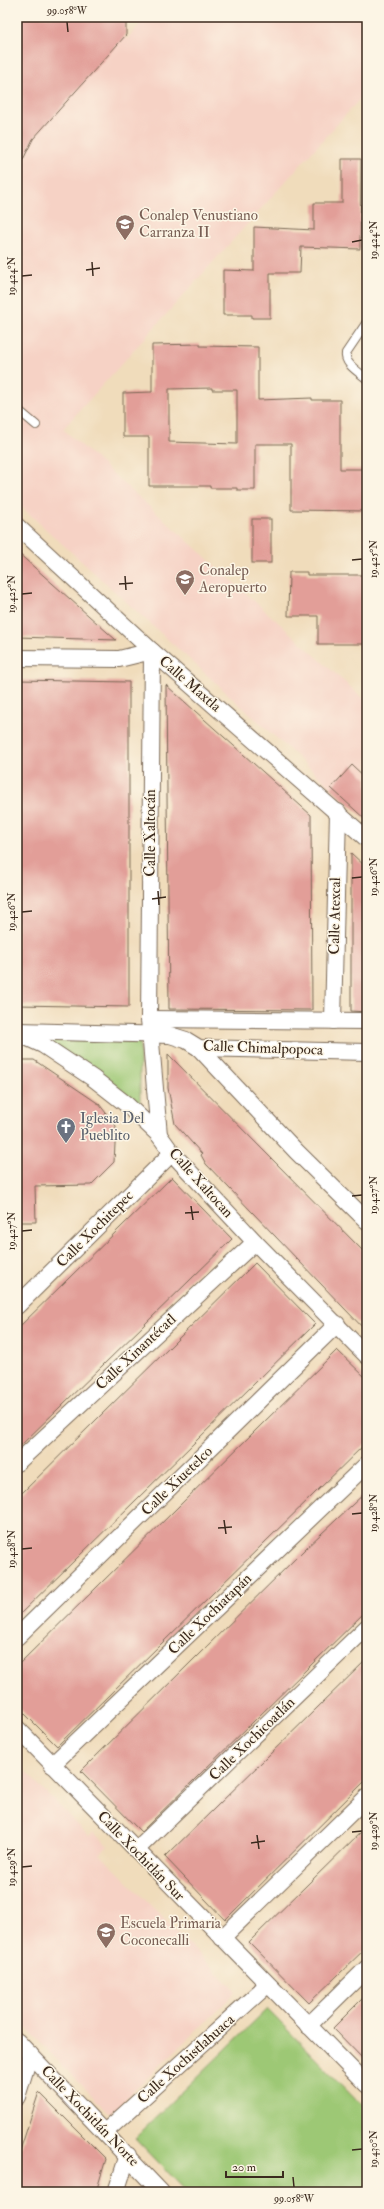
<svg xmlns="http://www.w3.org/2000/svg" width="384" height="2209" font-family="'IM FELL Double Pica',serif">
	<rect width="100%" height="100%" fill="#fcf5e5"/>
	<filter id="ink" filterUnits="userSpaceOnUse"><feTurbulence type="fractalNoise" baseFrequency=".025" numOctaves="2"/><feDisplacementMap in="SourceGraphic" scale="8" xChannelSelector="R" yChannelSelector="G"/><feConvolveMatrix kernelMatrix="1 2 1 2 8 2 1 2 1" color-interpolation-filters="sRGB"/></filter>
	<filter id="wash" filterUnits="userSpaceOnUse"><feTurbulence type="fractalNoise" baseFrequency=".012" numOctaves="4" result="noise"/><feDisplacementMap in="SourceGraphic" scale="16" xChannelSelector="R" yChannelSelector="G"/><feGaussianBlur stdDeviation="0.9" result="paint"/><feColorMatrix in="noise" values="0 0 0 0 0 0 0 0 0 0 0 0 0 0 0 0 0 1.4 0 .05"/><feComposite in="paint" operator="in"/></filter>
	<g filter="url(#wash)">
		<rect width="100%" height="100%" fill="#f0dcbb"/>
		<g fill="#f6d2c5">
			<polygon points="146,17 367,17 367,91 63,429 367,702 367,820 17,503 17,161 33,139 124,37 127,39"/>
			<polygon points="17,1766 20,1766 89,1836 93,1832 108,1846 100,1854 236,1992 110,2114 17,2019"/>
		</g>
		<g fill="#9dc874" stroke="#6c7949">
			<polygon points="39,1038 140,1042 140,1104"/>
			<polygon points="267,2009 367,2111 367,2192 187,2192 135,2138"/>
		</g>
		<g id="blocks">
			<g fill="#e29e98" fill-rule="evenodd">
				<polygon points="17,17 126,17 126,35 33,139 17,172"/>
				<polygon points="342,159 361,159 360,249 301,247 300,273 270,273 270,318 252,318 252,315 223,315 223,270 254,271 254,227 314,230 314,203 342,203"/>
				<path d="M 200,344 L 200,346 L 258,347 L 258,400 L 312,398 L 312,400 L 340,400 L 340,469 L 367,469 L 367,511 L 291,510 L 291,444 L 255,444 L 255,490 L 237,490 L 237,488 L 210,488 L 210,486 L 149,486 L 149,437 L 123,437 L 123,393 L 152,392 L 152,345 ZM 212,388 L 212,390 L 237,390 L 237,444 L 169,442 L 169,389 Z"/>
				<rect x="252" y="519" width="19" height="44"/>
				<polygon points="17,552 70,599 116,640 17,637"/>
				<polygon points="289,572 307,572 307,575 367,575 367,644 318,644 318,616 288,616"/>
				<polygon points="17,680 129,682 129,1007 17,1005"/>
				<polygon points="166,685 311,815 312,1010 169,1009"/>
				<polygon points="352,765 367,779 367,821 331,788"/>
				<polygon points="351,853 367,868 367,1012 351,1011"/>
				<polygon points="168,1054 367,1255 367,1332 206,1164 201,1155 202,1154 175,1124 168,1088"/>
				<polygon points="17,1060 34,1060 99,1104 116,1126 114,1162 91,1185 35,1186 36,1222 17,1222"/>
				<polygon points="172,1177 232,1239 17,1449 17,1329"/>
				<polygon points="255,1263 315,1324 17,1617 17,1498"/>
				<polygon points="337,1350 367,1379 367,1442 57,1746 17,1706 17,1666"/>
				<polygon points="367,1491 367,1610 141,1832 81,1771 306,1548"/>
				<polygon points="367,1659 367,1779 225,1920 165,1857"/>
				<polygon points="367,1826 367,1947 309,2003 249,1942"/>
				<polygon points="367,1994 367,2063 333,2028"/>
				<polygon points="39,2092 106,2159 96,2192 17,2192 17,2160"/>
			</g>
		</g>
	</g>
	<g filter="url(#ink)">
		<use href="#blocks" fill-opacity="0" stroke="#7a6855" stroke-width="1"/>
		<g fill="none" stroke-linecap="round" stroke-linejoin="round">
			<g stroke="#7a6855" stroke-width="10">
				<g id="lane">
					<path d="M 367,322 L 346,353 C 344,364 359,372 367,379"/>
					<polyline points="17,409 36,425"/>
				</g>
			</g>
			<g stroke="#7a6855" stroke-width="18">
				<g id="street">
					<polyline points="17,526 152,651 367,839"/>
					<polyline points="17,658 119,659 152,651 149,1019 159,1135"/>
					<polyline points="149,1019 367,1021"/>
					<polyline points="333,1021 338,812"/>
					<polyline points="19,1031 170,1035 186,1040 199,1048 367,1052"/>
					<polyline points="17,1033 43,1045 94,1079 126,1104 159,1135 172,1153 255,1242 367,1356"/>
					<polyline points="199,1048 296,1151 367,1221"/>
					<polyline points="17,1306 172,1153"/>
					<polyline points="17,1463 255,1242"/>
					<polyline points="17,1637 337,1324"/>
					<polyline points="17,1728 367,2085"/>
					<polyline points="52,1765 367,1464"/>
					<polyline points="136,1850 367,1627"/>
					<polyline points="222,1938 367,1797"/>
					<polyline points="308,2026 367,1968"/>
					<polyline points="17,2041 161,2192"/>
					<polyline points="17,2097 30,2054"/>
					<polyline points="105,2132 267,1985"/>
					<polyline points="116,2192 128,2155"/>
				</g>
			</g>
			<use href="#lane" stroke="#fff" stroke-width="8"/>
			<use href="#street" stroke="#fff" stroke-width="16"/>
		</g>
	</g>
	<path fill="none" stroke="#3b2a1e" stroke-width="1.5" d="M 67,22 L 68,32M 352,242 L 362,240M 92,262 L 93,276M 86,270 L 100,268M 22,276 L 32,275M 352,560 L 362,559M 125,576 L 126,590M 119,584 L 133,583M 22,594 L 32,593M 352,878 L 362,877M 158,891 L 159,905M 152,899 L 166,897M 22,912 L 32,911M 352,1196 L 362,1195M 191,1206 L 193,1220M 185,1213 L 199,1212M 22,1231 L 32,1230M 352,1514 L 362,1513M 224,1520 L 226,1534M 218,1528 L 232,1527M 22,1549 L 32,1548M 352,1832 L 362,1831M 257,1835 L 259,1849M 251,1843 L 265,1841M 22,1867 L 32,1866M 352,2150 L 362,2149M 293,2177 L 294,2187"/>
	<defs>
		<g id="university-pin" transform="scale(1)"><path d="M0 17L-7.5 6A9.5 9.5 0 1 1 7.5 6Z" fill="#8d6e63" stroke="#fcf5e5"/><path d="M0-5L7-2L0 1L-7-2ZM-4 1L0 2.5L4 1V4Q0 6-4 4Z" fill="#fff"/></g>
		<g id="church-pin" transform="scale(1)"><path d="M0 17L-7.5 6A9.5 9.5 0 1 1 7.5 6Z" fill="#6b7280" stroke="#fcf5e5"/><path d="M-1.2-6h2.4v3.5h3.3v2.4h-3.3V6h-2.4V-.1h-3.3v-2.4h3.3Z" fill="#fff"/></g>
		<g id="school-pin" transform="scale(1)"><path d="M0 17L-7.5 6A9.5 9.5 0 1 1 7.5 6Z" fill="#8d6e63" stroke="#fcf5e5"/><path d="M0-5L7-2L0 1L-7-2ZM-4 1L0 2.5L4 1V4Q0 6-4 4Z" fill="#fff"/></g>
	</defs>
	<g fill-rule="evenodd">
		<use href="#university-pin" x="125" y="224"/>
		<use href="#university-pin" x="185" y="579"/>
		<use href="#church-pin" x="66" y="1127"/>
		<use href="#school-pin" x="106" y="1932"/>
	</g>
	<g text-anchor="middle" dominant-baseline="central" stroke-width="3" stroke-linejoin="round" paint-order="stroke">
		<g font-size="15" fill="#785e54" stroke="#fcf5e5" text-anchor="start">
			<text x="139" y="215">Conalep Venustiano<tspan x="139" dy="17">Carranza II</tspan></text>
			<text x="199" y="570">Conalep<tspan x="199" dy="17">Aeropuerto</tspan></text>
			<text x="120" y="1923">Escuela Primaria<tspan x="120" dy="17">Coconecalli</tspan></text>
		</g>
		<g font-size="15" fill="#3b2a1e" stroke="#fcf5e5">
			<text transform="translate(190 684) rotate(41)">Calle Maxtla</text>
			<text transform="translate(150 833) rotate(-90)">Calle Xaltocán</text>
			<text transform="translate(335 916) rotate(-89)">Calle Atexcal</text>
			<text transform="translate(263 1048) rotate(2)">Calle Chimalpopoca</text>
			<text transform="translate(201 1183) rotate(48)">Calle Xaltocan</text>
			<text transform="translate(95 1229) rotate(-45)">Calle Xochitepec</text>
			<text transform="translate(136 1352) rotate(-43)">Calle Xinantécatl</text>
			<text transform="translate(177 1481) rotate(-44)">Calle Xiuetelco</text>
			<text transform="translate(210 1614) rotate(-44)">Calle Xochiatapán</text>
			<text transform="translate(252 1739) rotate(-44)">Calle Xochicoatlán</text>
			<text transform="translate(141 1856) rotate(46)">Calle Xochitlán Sur</text>
			<text transform="translate(186 2059) rotate(-42)">Calle Xochistlahuaca</text>
			<text transform="translate(90 2116) rotate(46)">Calle Xochitlán Norte</text>
		</g>
		<g font-size="15" fill="#5b616d" stroke="#fcf5e5" text-anchor="start">
			<text x="80" y="1118">Iglesia Del<tspan x="80" dy="17">Pueblito</tspan></text>
		</g>
	</g>
	<rect width="384" height="2209" fill="none" stroke="#fcf5e5" stroke-width="44"/>
	<path d="M226 2171v6h57v-6" fill="none" stroke="#3b2a1e" stroke-width="2"/>
	<text x="232" y="2171" font-size="12" fill="#3b2a1e" stroke="#fcf5e5" stroke-width="3" paint-order="stroke">20 m</text>
	<rect x="22" y="22" width="340" height="2165" fill="none" stroke="#3b2a1e" stroke-width="1.5"/>
	<g font-size="10" text-anchor="middle" fill="#3b2a1e">
		<text x="67" y="14">99.058°W</text>
		<text transform="translate(373 240) rotate(-90)" y="4">19.424°N</text>
		<text transform="translate(11 276) rotate(-90)" y="4">19.424°N</text>
		<text transform="translate(373 559) rotate(-90)" y="4">19.425°N</text>
		<text transform="translate(11 594) rotate(-90)" y="4">19.425°N</text>
		<text transform="translate(373 877) rotate(-90)" y="4">19.426°N</text>
		<text transform="translate(11 912) rotate(-90)" y="4">19.426°N</text>
		<text transform="translate(373 1195) rotate(-90)" y="4">19.427°N</text>
		<text transform="translate(11 1231) rotate(-90)" y="4">19.427°N</text>
		<text transform="translate(373 1513) rotate(-90)" y="4">19.428°N</text>
		<text transform="translate(11 1549) rotate(-90)" y="4">19.428°N</text>
		<text transform="translate(373 1831) rotate(-90)" y="4">19.429°N</text>
		<text transform="translate(11 1867) rotate(-90)" y="4">19.429°N</text>
		<text transform="translate(373 2149) rotate(-90)" y="4">19.430°N</text>
		<text x="294" y="2202">99.058°W</text>
	</g>
</svg>
